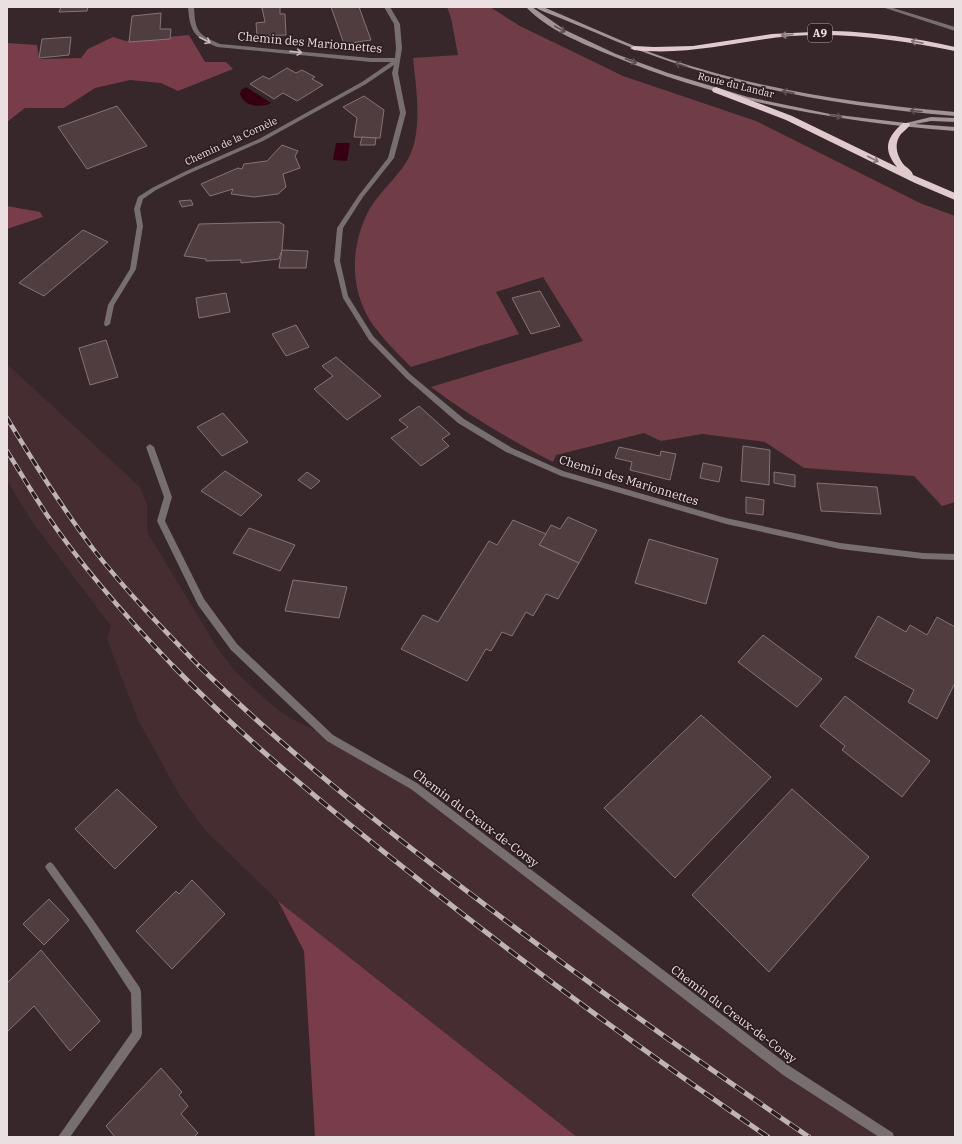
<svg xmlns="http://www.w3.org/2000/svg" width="962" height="1144" font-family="'IBM Plex Serif',serif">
	<rect width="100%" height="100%" fill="#37272a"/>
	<polygon fill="#452d32" points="7,364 140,487 147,503 147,532 220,652 236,672 257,692 278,710 294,720 330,738 414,786 787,1071 889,1137 577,1137 278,901 205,830 180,796 138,720 107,639 111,626 33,523 7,481"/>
	<path fill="#703c47" d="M 447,7 L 490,7 L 520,26 L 623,76 L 756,121 L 920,203 L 955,216 L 955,502 L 942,506 L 914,476 L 804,468 L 765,442 L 702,434 L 661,441 L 644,433 L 556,455 L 553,462 C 510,440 470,416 431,387 L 583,341 L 543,277 L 496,292 L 519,334 L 411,367 C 398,354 384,340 373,325 C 349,290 350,246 369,210 C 379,192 401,174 409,157 C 423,130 416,87 413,58 L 458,55 L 451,18 Z"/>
	<g fill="#793c4a">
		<polygon points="189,35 205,62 226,62 233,69 178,91 161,83 130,80 95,88 64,108 25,108 7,122 7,43 37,45 39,59 81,58 88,49 113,37 126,41"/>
		<polygon points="7,206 40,212 43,217 7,229"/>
		<polygon points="278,901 577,1137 315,1137 304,951"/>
	</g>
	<g fill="#360012">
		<path d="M 246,87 L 271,103 C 261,108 244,107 240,94 L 241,90 Z"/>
		<polygon points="336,143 350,143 347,161 333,160"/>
	</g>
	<g fill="#4f3d40" stroke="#877377">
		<polygon points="61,7 88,7 87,11 59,12"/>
		<polygon points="258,7 280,7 280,14 285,14 286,35 257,36 256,23 265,22 262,8"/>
		<polygon points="331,7 359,7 371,40 344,44"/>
		<polygon points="161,13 160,29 171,29 170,39 129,42 132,16"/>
		<polygon points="71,37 69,55 39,58 42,39"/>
		<polygon points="287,68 296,73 302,70 315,77 312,79 323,85 297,101 283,93 274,99 250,84 263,76 269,79"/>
		<polygon points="364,96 384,110 380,138 354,137 357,118 343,107"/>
		<polygon points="117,106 147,146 87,169 58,127"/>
		<polygon points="362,137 376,138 375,145 360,145"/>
		<polygon points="282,145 298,151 295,156 300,168 283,174 286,187 278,194 254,197 231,194 233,189 210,196 201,184 238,168 242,169 244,164 267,161"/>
		<polygon points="191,200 193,205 182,207 179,201"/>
		<polygon points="279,222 284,225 282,250 279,259 241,263 241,260 206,261 206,259 184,256 199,224"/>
		<polygon points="83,230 108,242 44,296 19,283"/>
		<polygon points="282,250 308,251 306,268 279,268"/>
		<polygon points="540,291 560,326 531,334 512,298"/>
		<polygon points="226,293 230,312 199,318 196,298"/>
		<polygon points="296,325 309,347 286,356 272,334"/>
		<polygon points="106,340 118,377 90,385 79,348"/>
		<polygon points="336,357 381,396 347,420 314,389 333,376 322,366"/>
		<polygon points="419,406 450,434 442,439 449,446 421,466 391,438 408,427 399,420"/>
		<polygon points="223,413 248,442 222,456 197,427"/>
		<polygon points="743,446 770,450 769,485 741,481"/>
		<polygon points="619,447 660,456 661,451 676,454 670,480 630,470 632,462 615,458"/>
		<polygon points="703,463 722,467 719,482 700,478"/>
		<polygon points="225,471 262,495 241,516 201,491"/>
		<polygon points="307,472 320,481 311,489 298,480"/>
		<polygon points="774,472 795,475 795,487 774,483"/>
		<polygon points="817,483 877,487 881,514 821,511"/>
		<polygon points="746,497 764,500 763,515 746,513"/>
		<polygon points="568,517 597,530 579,563 539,545 551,525 560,529"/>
		<polygon points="513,520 546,534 539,545 579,563 558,599 546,594 533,616 526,612 512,636 502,632 491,651 486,649 467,681 401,649 423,615 438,622 489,541 497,545"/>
		<polygon points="249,528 295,545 280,571 233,553"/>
		<polygon points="649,539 718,559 706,604 635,583"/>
		<polygon points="293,580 347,587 339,618 285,611"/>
		<polygon points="878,616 906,632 910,625 927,635 937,617 955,627 955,683 937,719 908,702 914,690 855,657"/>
		<polygon points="763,635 822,679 797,707 738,662"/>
		<polygon points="845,696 930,761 902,797 842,750 845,746 820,726"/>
		<polygon points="701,715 771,777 675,878 604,808"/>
		<polygon points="117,789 157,827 115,869 75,829"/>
		<polygon points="792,789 869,857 769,972 692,895"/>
		<polygon points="192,880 225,914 172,969 136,931 176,891 179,894"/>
		<polygon points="49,899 69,920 44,945 23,924"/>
		<polygon points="41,950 100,1021 70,1051 34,1006 7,1032 7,983"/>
		<polygon points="161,1068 182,1092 179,1095 188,1106 181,1114 198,1133 194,1137 115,1137 106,1126"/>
	</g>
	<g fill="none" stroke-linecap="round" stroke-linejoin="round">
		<g fill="#776e70" fill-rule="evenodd">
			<path d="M 188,7 L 194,7 C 195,31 198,35 220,44 L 371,58 L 395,58 L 396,48 L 394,24 L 384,7 L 390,7 L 400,24 L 402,48 L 398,73 L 406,113 L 394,158 L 363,197 L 343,228 L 340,261 L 348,296 L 373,336 L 410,374 L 464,419 L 512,448 L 563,471 L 726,518 L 840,543 L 923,553 L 955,554 L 955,560 L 923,559 L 840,549 L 726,524 L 561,476 L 506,452 L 458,423 L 406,378 L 369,340 L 343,298 L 334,261 L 337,228 L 359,195 L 388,158 L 400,113 L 392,73 L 394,65 L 366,84 L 263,141 L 188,174 L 156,190 L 143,199 L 140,209 L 143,226 L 136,269 L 114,305 L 110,324 L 107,326 L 105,326 L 104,324 L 108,305 L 130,269 L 137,226 L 134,209 L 138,197 L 152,188 L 184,172 L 259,139 L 362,82 L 391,62 L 371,62 L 217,47 C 194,37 190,32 188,7 Z"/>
			<polygon points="882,7 890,7 955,27 955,31"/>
			<polygon points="150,444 154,447 172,497 165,521 204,599 237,644 333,735 417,783 791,1067 893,1133 894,1137 879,1137 783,1075 411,789 327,741 231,650 198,605 157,521 164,497 146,447"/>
			<polygon points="50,862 53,864 94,921 140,988 141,992 142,1033 141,1037 70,1137 58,1137 132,1032 131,993 88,927 47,870 45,867 47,864"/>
		</g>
		<g fill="#a19396" fill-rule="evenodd">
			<path d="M 526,7 L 532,7 L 565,30 L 616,54 L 668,73 L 748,97 L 830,114 L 906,123 L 931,117 L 955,118 L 955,122 L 931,121 L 915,124 L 955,127 L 955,131 C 837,122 720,101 610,55 C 581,43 548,30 526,7 Z"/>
			<path d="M 535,7 L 543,7 C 585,24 626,44 669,59 C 762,90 858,104 955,112 L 955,116 C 827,105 712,84 594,32 C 581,27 568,21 555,16 C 548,13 541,11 535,7 Z"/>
		</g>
		<g fill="#e0cacd" fill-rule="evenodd">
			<path d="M 833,31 C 874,32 915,38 955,47 L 955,51 C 901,40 846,32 791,36 C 738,41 689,56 634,50 L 630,48 L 634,46 L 654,47 L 693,46 L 772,34 Z"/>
			<path d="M 716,87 L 792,116 L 897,167 C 882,149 887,137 903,123 L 909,123 L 910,125 C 908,128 904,131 901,134 C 893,144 897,157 905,166 C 909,169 912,171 913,175 L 955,193 L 955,200 L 915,183 L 786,120 L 713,92 L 712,90 L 713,88 Z"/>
		</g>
		<g stroke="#bfb3b4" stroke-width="4.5">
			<g id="rail-far1">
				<path d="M 7,418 C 34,463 62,508 94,550 C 126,591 163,629 200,667"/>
				<path d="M 7,451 C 20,472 33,494 47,515 C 84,570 129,620 174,667"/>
			</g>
		</g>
		<g stroke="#bfb3b4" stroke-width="5">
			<g id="rail">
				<path d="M 173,666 C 249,744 333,812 418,879 C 531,969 649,1055 768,1137"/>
				<path d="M 199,666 C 284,749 377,823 472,895 C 582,979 695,1059 809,1137"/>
			</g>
		</g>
		<use href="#rail-far1" stroke="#2d1d20" stroke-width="3" stroke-dasharray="8" stroke-linecap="butt"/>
		<use href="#rail" stroke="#2d1d20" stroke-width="3.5" stroke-dasharray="11" stroke-linecap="butt"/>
	</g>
	<defs><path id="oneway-shaft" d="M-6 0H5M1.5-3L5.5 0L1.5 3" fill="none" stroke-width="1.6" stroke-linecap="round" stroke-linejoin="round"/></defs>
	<g stroke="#5b4c4f">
		<use href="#oneway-shaft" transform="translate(560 29) rotate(29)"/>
		<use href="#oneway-shaft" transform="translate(631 61) rotate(21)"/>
		<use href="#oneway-shaft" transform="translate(681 65) rotate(-162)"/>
		<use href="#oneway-shaft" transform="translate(788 92) rotate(-169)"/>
		<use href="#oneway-shaft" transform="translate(916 111) rotate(-175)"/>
		<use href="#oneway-shaft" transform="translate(836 116) rotate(10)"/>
	</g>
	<g stroke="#867476">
		<use href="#oneway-shaft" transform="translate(787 35) rotate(174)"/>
		<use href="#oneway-shaft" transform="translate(917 42) rotate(-169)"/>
		<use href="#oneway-shaft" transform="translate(873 159) rotate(27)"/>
	</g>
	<g stroke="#c8bebf">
		<use href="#oneway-shaft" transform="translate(205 40) rotate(26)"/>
		<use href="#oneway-shaft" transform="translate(296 52) rotate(6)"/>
	</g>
	<g text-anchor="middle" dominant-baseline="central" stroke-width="3.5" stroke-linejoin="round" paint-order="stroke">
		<g font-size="10" fill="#ebe0e1" stroke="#2d1d20">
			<text transform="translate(736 85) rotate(14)">Route du Landar</text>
			<text transform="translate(231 141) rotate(-25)">Chemin de la Cornèle</text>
		</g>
		<rect fill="#2d1d20" stroke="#b2a6a7" stroke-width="1" x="808" y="24" width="24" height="18" rx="3"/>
		<g font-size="11" font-weight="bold" fill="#ebe0e1">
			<text x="820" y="33">A9</text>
		</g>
		<g font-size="12" fill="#ebe0e1" stroke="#2d1d20">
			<text transform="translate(310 42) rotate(5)">Chemin des Marionnettes</text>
			<text transform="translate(629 480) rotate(17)">Chemin des Marionnettes</text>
			<text transform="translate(476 818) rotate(37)">Chemin du Creux-de-Corsy</text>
			<text transform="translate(734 1014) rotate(37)">Chemin du Creux-de-Corsy</text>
		</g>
	</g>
	<rect width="962" height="1144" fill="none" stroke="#ebe0e1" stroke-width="16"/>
</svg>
